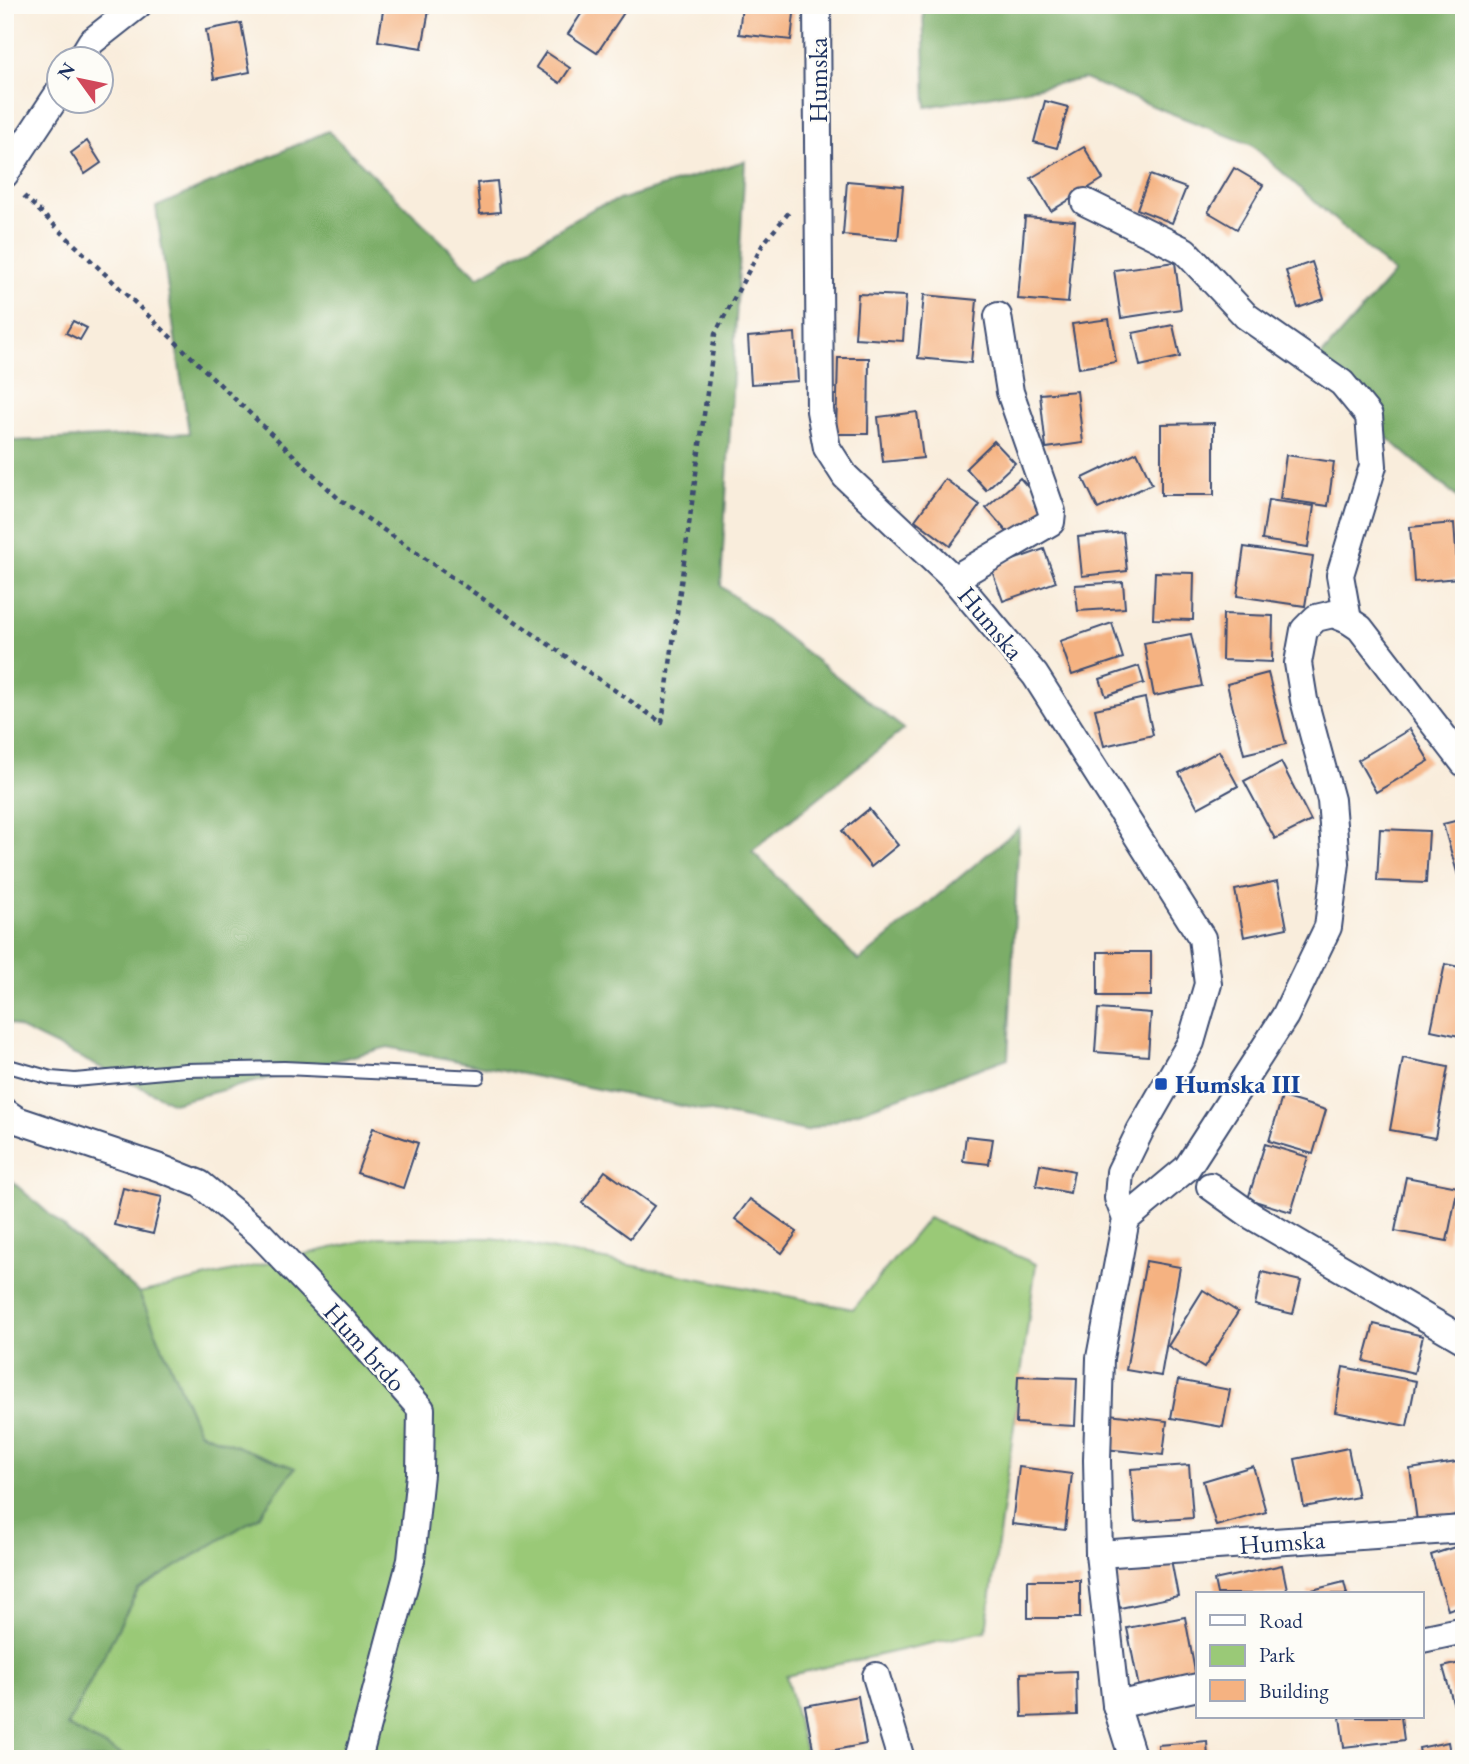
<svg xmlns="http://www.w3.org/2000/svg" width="1469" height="1764" font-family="'EB Garamond',serif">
	<rect width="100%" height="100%" fill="#fdfcf7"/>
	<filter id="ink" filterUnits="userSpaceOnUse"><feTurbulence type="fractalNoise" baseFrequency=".0143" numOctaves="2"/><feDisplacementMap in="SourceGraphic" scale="14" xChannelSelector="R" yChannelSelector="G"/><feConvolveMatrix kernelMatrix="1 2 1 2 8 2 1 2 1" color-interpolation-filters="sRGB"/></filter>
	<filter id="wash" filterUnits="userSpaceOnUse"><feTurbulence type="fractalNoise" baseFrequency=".00686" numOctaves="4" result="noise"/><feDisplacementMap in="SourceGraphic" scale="28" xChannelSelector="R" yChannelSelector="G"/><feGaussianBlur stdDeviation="1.57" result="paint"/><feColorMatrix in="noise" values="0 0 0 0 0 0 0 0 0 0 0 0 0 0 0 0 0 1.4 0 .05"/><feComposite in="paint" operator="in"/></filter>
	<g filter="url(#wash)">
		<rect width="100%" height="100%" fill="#f9eddc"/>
		<polygon fill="#9ac977" stroke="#5a7c6a" stroke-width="2" points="928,1218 1036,1264 986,1631 786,1676 807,1759 272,1759 270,1751 212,1759 130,1759 67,1727 138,1590 259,1516 294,1468 199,1432 139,1293 379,1237 493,1238 853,1309"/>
		<g fill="#7bad68" stroke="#4b6e63" stroke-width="2">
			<polygon points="923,5 1464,5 1464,503 1308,371 1394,273 1252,145 1084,79 926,107"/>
			<polygon points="328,131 478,277 596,207 745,161 721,586 904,729 752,851 859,961 1019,828 1008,1058 806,1131 388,1047 173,1103 5,1021 5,400 13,441 189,433 156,207"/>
			<polygon points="7,1177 139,1293 199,1432 295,1468 259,1516 138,1590 67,1726 130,1759 5,1759 5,1179"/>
		</g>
		<g id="blocks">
			<g fill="#f5b281">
				<polygon points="384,5 430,5 422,48 378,41"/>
				<polygon points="587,5 629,5 597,53 568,34"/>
				<polygon points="742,5 795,5 791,40 739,34"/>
				<polygon points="241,23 250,72 214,79 206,30"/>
				<polygon points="546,52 570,68 560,83 536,67"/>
				<polygon points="1045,101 1068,107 1057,148 1034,142"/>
				<polygon points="87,141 101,163 85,174 71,153"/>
				<polygon points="1084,147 1103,179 1051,211 1031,178"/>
				<polygon points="1234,168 1263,185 1237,229 1208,212"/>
				<polygon points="1150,175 1186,188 1172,223 1137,209"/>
				<polygon points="497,181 500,212 480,214 477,183"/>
				<polygon points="847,181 903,186 898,240 843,235"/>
				<polygon points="1025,217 1075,221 1068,303 1018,299"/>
				<polygon points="1175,262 1181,309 1121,318 1114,270"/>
				<polygon points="1312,262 1324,299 1298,308 1286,271"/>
				<polygon points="858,294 906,296 903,341 855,338"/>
				<polygon points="924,295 977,300 971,363 918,358"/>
				<polygon points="1109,319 1116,362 1079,368 1072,324"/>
				<polygon points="73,321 87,328 80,340 66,333"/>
				<polygon points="1173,325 1180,357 1140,366 1133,333"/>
				<polygon points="795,333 798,381 751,384 748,337"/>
				<polygon points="838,358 869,358 868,434 836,434"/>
				<polygon points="1077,391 1083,443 1046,448 1040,394"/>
				<polygon points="917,412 923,458 883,462 878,417"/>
				<polygon points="1214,423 1214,495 1161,495 1161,424"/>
				<polygon points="994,441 1015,463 986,490 966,468"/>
				<polygon points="1137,452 1152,484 1098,509 1083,478"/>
				<polygon points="1286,455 1334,462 1328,506 1280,499"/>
				<polygon points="1020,478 1047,509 1013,539 986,508"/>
				<polygon points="945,479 980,505 950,546 915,520"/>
				<polygon points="1268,500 1314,506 1308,547 1262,540"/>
				<polygon points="1454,523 1458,578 1414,582 1410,527"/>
				<polygon points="1123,532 1127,571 1082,576 1078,537"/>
				<polygon points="1244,547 1313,557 1305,606 1237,596"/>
				<polygon points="1044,549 1056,582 1003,601 991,568"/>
				<polygon points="1155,572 1194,573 1193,620 1153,619"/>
				<polygon points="1123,582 1125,608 1078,611 1075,585"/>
				<polygon points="1223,614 1273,616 1272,662 1222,660"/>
				<polygon points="1112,623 1123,658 1072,675 1060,641"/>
				<polygon points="1191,634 1202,686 1154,696 1144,643"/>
				<polygon points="1139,666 1144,683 1106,696 1100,679"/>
				<polygon points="1268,673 1286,744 1244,754 1227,684"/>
				<polygon points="1145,698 1153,735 1104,746 1095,709"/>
				<polygon points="1410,729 1429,761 1376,792 1358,760"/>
				<polygon points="1219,751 1238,786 1198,808 1179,773"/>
				<polygon points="1281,762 1311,821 1275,839 1244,781"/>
				<polygon points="869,809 898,845 871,867 842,831"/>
				<polygon points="1463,819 1464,893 1463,893 1443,824"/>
				<polygon points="1380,829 1429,831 1426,883 1377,881"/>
				<polygon points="1278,881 1287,928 1244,937 1235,890"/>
				<rect x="1098" y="952" width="53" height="44"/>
				<polygon points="1445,964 1464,968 1464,1037 1431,1030"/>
				<polygon points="1098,1009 1151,1013 1148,1056 1095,1052"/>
				<polygon points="1403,1058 1448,1067 1435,1138 1390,1130"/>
				<polygon points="1282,1097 1326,1110 1313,1154 1269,1141"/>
				<polygon points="373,1128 418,1143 403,1188 357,1173"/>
				<polygon points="966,1136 993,1139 989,1164 963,1161"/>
				<polygon points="1265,1144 1308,1157 1291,1212 1248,1199"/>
				<polygon points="1040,1164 1074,1171 1070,1193 1036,1186"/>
				<polygon points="605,1171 654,1206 630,1238 582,1203"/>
				<polygon points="1406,1177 1458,1187 1447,1241 1395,1231"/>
				<polygon points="123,1188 162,1197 153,1234 114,1225"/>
				<polygon points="750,1199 797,1232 782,1253 735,1219"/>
				<polygon points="1146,1261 1180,1267 1161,1376 1126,1370"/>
				<polygon points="1262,1272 1301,1281 1293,1314 1255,1305"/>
				<polygon points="1203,1290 1238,1312 1204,1368 1168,1346"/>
				<polygon points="1374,1324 1423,1336 1414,1373 1364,1361"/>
				<polygon points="1343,1367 1416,1381 1407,1426 1335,1412"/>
				<polygon points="1018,1376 1077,1378 1075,1426 1016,1423"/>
				<polygon points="1178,1380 1230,1390 1223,1427 1171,1418"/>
				<polygon points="1109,1414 1167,1421 1163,1455 1105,1449"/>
				<polygon points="1348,1448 1358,1497 1304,1507 1295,1459"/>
				<polygon points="1457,1462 1463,1514 1417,1521 1410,1469"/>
				<polygon points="1189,1465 1193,1518 1135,1522 1131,1469"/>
				<polygon points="1253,1466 1266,1512 1216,1526 1203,1481"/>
				<polygon points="1019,1467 1072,1474 1065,1530 1012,1524"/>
				<polygon points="1464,1544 1464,1604 1448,1610 1431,1555"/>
				<polygon points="1170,1554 1178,1596 1120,1608 1112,1567"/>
				<polygon points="1282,1565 1288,1594 1217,1594 1214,1580"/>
				<rect x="1028" y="1580" width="52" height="38"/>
				<polygon points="1344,1582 1347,1594 1308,1594 1308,1591"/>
				<polygon points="1185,1617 1196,1677 1139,1688 1127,1628"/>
				<polygon points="1464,1662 1464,1711 1456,1713 1443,1667"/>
				<polygon points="1076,1671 1077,1715 1022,1717 1021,1673"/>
				<polygon points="858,1696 866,1744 814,1754 805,1706"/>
				<polygon points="1340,1717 1401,1717 1404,1740 1344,1747"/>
				<polygon points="1207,1741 1208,1759 1159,1759 1158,1745"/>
				<polygon points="1448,1742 1451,1759 1421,1759 1419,1748"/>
			</g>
		</g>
	</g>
	<g filter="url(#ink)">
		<use href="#blocks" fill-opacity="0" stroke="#3c4c71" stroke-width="2"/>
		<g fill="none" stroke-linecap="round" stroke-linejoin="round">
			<g stroke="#3c4c71" stroke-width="16">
				<polyline id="lane" points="5,1065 51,1078 75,1080 186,1070 284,1068 478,1077"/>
			</g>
			<g stroke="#3c4c71" stroke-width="30">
				<g id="street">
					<polyline points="817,5 820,411 827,448 845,476 954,579 1035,675 1202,938 1208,984 1191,1042 1140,1131 1120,1172 1118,1198 1126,1219 1100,1358 1097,1460 1099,1554 1116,1705 1133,1759"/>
					<polyline points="80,60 91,42 138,5"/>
					<polyline points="5,174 60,91"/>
					<polyline points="1085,202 1185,251 1246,316 1342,383 1369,416 1373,466 1340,575 1348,620"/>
					<polyline points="954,579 1051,522 1052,512 1010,392 998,316"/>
					<polyline points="5,1112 17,1120 160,1168 200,1184 260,1234 344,1322 421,1409 420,1474 411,1560 358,1759"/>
					<polyline points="1210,1186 1252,1216 1464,1340"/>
					<polyline points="1126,1219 1187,1168 1285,1016 1328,927 1336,863 1331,800 1304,700 1298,663 1304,630 1316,618 1333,614 1348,620 1360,628 1464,763"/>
					<polyline points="1099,1554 1464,1529"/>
					<polyline points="1422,1639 1464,1630"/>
					<polyline points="876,1676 901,1759"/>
					<polyline points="1116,1705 1198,1687"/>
				</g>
			</g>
			<polyline stroke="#3c4c71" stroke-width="4.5" stroke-dasharray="5 5" stroke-linecap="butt" points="24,196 339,499 662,723 715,334 763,244 790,211"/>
			<use href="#lane" stroke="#fff" stroke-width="12"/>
			<use href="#street" stroke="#fff" stroke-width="26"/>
		</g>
	</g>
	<rect fill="#1a4fb4" stroke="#fdfcf7" stroke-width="2.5" x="1154" y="1077" width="14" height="14" rx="3.5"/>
	<g text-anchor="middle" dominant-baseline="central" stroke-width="5" stroke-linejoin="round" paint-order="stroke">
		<g font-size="26" fill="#1b2f5e" stroke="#fdfcf7">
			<text transform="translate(818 80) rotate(-90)">Humska</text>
			<text transform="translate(991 623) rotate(50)">Humska</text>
			<text transform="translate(365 1347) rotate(48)">Hum brdo</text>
			<text transform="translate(1282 1542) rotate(-4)">Humska</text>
		</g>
		<g font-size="26" font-weight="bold" fill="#164399" stroke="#fdfcf7" text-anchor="start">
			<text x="1175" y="1084">Humska III</text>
		</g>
	</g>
	<rect width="1469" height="1764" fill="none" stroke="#fdfcf7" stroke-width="28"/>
	<rect x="1196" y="1592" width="228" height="126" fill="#fdfcf7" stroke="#a3aaba" stroke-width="2"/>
	<rect x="1210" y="1615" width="35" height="10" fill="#ffffff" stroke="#a3aaba" stroke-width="2"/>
	<text x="1259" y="1628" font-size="21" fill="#1b2f5e">Road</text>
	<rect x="1210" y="1645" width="35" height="21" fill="#9ac977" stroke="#a3aaba" stroke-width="2"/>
	<text x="1259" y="1662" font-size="21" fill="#1b2f5e">Park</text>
	<rect x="1210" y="1680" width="35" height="21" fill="#f5b281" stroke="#a3aaba" stroke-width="2"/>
	<text x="1259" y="1698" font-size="21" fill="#1b2f5e">Building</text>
	<g transform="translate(80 80) rotate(303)"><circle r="33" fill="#fdfcf7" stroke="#a3aaba" stroke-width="2"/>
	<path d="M0-5L12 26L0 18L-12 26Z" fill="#d1495b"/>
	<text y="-10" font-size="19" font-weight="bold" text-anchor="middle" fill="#1b2f5e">N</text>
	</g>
</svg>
